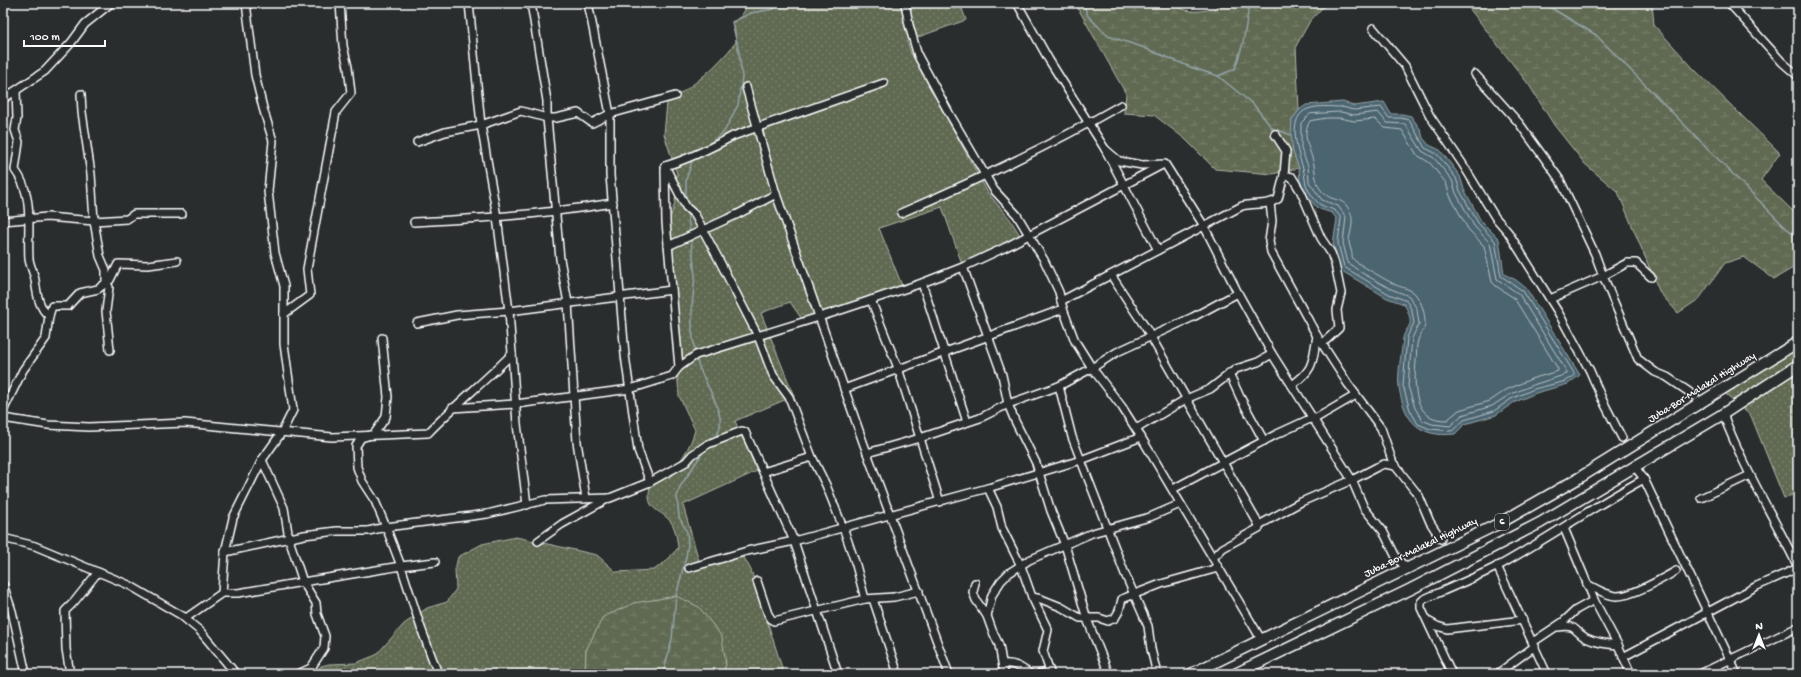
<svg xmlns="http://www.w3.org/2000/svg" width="1801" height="677" font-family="'Gochi Hand',sans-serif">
	<defs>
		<pattern id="grass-dots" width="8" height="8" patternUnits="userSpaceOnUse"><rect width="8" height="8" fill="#606b52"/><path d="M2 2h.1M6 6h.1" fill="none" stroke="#78816c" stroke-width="1.8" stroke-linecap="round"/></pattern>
		<pattern id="wetland-marsh" width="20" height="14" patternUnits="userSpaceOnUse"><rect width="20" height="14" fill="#606b52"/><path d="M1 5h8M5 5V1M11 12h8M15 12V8" fill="none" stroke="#78816c"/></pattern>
	</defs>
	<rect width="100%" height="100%" fill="#2a2d2e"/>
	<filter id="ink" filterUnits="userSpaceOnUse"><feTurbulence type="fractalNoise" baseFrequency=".025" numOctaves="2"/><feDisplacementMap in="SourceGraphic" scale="8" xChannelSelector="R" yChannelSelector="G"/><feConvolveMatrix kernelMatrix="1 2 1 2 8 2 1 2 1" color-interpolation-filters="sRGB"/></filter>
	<g filter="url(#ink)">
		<g fill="url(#grass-dots)" stroke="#b0b5a8">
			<path d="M 744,3 L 960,3 L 966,20 L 907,41 L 911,53 L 988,193 L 1010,219 L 1021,237 L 962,264 L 942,207 L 879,228 L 903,288 L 828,319 L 806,325 L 790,302 L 761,313 L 794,396 L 735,421 L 757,471 L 683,505 L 701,568 L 741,552 L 751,570 L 784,674 L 721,674 L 726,665 L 586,650 L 585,674 L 315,674 L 315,672 L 321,666 L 329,664 L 356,663 L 376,655 L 404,624 L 427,608 L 447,602 L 456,589 L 455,570 L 458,557 L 482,544 L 516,537 L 597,555 L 616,572 L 654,570 L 667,560 L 678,548 C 677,540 676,528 670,521 C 659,508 645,511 650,487 C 655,484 664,480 668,476 C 680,463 691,446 695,430 L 679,396 L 667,229 L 675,202 L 677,174 L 664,134 L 667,103 C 695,84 715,69 736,42 L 734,22 L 744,12 Z"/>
			<polygon points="1798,339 1798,493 1784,498 1751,416 1719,388 1787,343"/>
		</g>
		<g fill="url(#wetland-marsh)" stroke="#b0b5a8">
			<path d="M 1075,3 L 1171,3 C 1189,14 1197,12 1217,8 L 1216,3 L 1330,3 L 1322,8 L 1310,21 L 1296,46 L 1299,110 L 1292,120 L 1293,152 L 1299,168 L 1272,174 L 1215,169 L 1185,139 L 1154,115 L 1124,113 L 1126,94 Z"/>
			<polygon points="1465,3 1652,3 1654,25 1694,69 1780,153 1761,180 1798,216 1798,265 1774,279 1744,257 1725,263 1699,299 1678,313 1660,293 1618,192 1585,164 1554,125 1529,85"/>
			<polygon points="676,596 699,607 722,637 726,665 721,674 585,674 586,650 603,617 634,603"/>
		</g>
		<path fill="#4c6570" stroke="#94a3a9" d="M 1343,102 L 1354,106 L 1384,102 L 1391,114 L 1402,114 L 1411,116 L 1421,130 L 1423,138 L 1429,145 L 1440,150 L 1460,176 L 1464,189 L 1481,221 L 1499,239 L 1504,274 L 1516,280 L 1526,288 L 1580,375 L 1568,384 L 1536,393 L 1513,403 L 1496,415 L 1465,424 L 1455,434 C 1420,438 1404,422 1399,387 C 1397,375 1402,351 1403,338 C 1404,332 1408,329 1410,324 C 1411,317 1407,309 1404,304 L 1387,298 L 1340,270 L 1333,243 L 1337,219 L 1332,213 L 1317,208 L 1306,194 L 1300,184 L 1299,168 L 1293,152 L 1291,135 L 1292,120 L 1299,110 L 1306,105 Z"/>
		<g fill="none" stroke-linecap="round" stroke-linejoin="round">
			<g stroke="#b7c1c6" stroke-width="1">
				<path d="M 1342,107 L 1354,110 L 1381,107 L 1389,118 L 1401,118 L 1409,120 L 1425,148 L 1437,154 L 1456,178 L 1460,191 L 1478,223 L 1495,241 L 1501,276 L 1523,291 L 1574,373 L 1574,376 L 1566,381 L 1534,389 L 1511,399 L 1494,411 L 1464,420 L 1452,431 L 1430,429 L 1418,424 L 1410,410 L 1403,386 L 1407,337 L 1414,323 L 1412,311 L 1407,301 L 1389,294 L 1344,267 L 1338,243 L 1341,218 C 1334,207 1331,210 1321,205 C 1317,203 1313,197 1311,194 C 1303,184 1306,175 1302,165 C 1297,150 1287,116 1308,109 C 1318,105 1332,107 1342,107 Z"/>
				<polygon points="1341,112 1354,115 1378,112 1387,123 1405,124 1422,151 1434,158 1452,180 1456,193 1474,226 1490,243 1497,279 1519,294 1567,372 1567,374 1533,385 1509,395 1492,406 1462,415 1450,426 1432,424 1422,420 1415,408 1408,386 1412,338 1419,324 1417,309 1409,296 1391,289 1362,273 1348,263 1343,243 1346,217 1338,206 1322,200 1309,182 1308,166 1301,149 1301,123 1310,114"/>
				<path d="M 1327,118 L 1340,118 L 1354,121 L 1375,119 L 1385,128 L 1402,130 L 1417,155 L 1430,163 L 1446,183 L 1450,196 L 1468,229 L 1484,246 L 1492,282 L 1496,286 L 1514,298 L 1558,369 L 1558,371 L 1531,379 L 1506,390 L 1490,401 L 1459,410 L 1447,420 C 1413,421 1414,386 1416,361 C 1417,354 1416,346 1418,340 C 1420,334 1425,330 1425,323 C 1425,313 1422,303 1416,295 C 1411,288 1401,288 1394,284 C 1388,281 1356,263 1353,259 C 1352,257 1352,255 1352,253 C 1351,249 1349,245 1349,241 C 1350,232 1354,223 1351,214 C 1345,197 1335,202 1326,195 C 1315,187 1316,176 1314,165 C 1311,150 1300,135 1310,121 Z"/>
			</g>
			<g stroke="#94a3a9" stroke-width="1.5">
				<polyline points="1083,3 1088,16 1108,36 1142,47 1193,68 1218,76 1235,69 1243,43 1249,7 1258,3"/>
				<polyline points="1543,3 1596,35 1784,226 1798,238"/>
				<polyline points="1218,76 1254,105 1272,128 1291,135"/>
				<polyline points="706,146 724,132 738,105 742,77 739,52 732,22 751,13 774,9 778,3"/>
				<polyline points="686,201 686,180 693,158"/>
				<polyline points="687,211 690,233"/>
				<polyline points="691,239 695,276 692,306 692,331 695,352"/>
				<path d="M 696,358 C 701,381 734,419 714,438"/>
				<polyline points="663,674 672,639 676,596 686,557 688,544 687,532 679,517 677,496 680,487 703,452"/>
			</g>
			<g stroke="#fff" stroke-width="10">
				<g id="minor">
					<polyline points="246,3 255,75 263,108 273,141 268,191 275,253 284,286 284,314"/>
					<polyline points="469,3 481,125 497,217 509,311 517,424 527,505"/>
					<polyline points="531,3 547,101 547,118 560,259 568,303 577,442 586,498"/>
					<polyline points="588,3 610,114 610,175 625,355 638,450 650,482"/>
					<polyline points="905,3 909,25 918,56 949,113 994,190 1017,215 1044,260 1059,292 1063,309 1075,341 1092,368 1122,407 1141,437 1261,639"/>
					<polyline points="1017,3 1049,60 1105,149 1158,250"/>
					<polyline points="1729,3 1782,62 1798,76"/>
					<polyline points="1373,28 1405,66 1430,116 1462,163 1495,217 1508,232 1558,312 1590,371 1602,399 1622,438"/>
					<polyline points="1475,74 1519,123 1560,180 1595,254 1603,276 1638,359 1655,372 1667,377 1695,396"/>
					<polyline points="746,87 776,194 808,285 863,442 949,674"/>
					<polyline points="81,94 82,112 91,174 94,221 100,256 106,270 106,282 109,287 106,311 110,350"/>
					<polyline points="3,99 45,71 71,43 85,24 111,3"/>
					<polyline points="417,142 445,132 481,125 521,111 547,118 556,118 578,113 592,123 610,114 675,96"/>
					<polyline points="1105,149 1119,161 1142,165 1165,164 1204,226 1238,293 1272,354 1352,480 1364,508 1383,531 1397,559 1408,569"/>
					<polyline points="665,166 686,207 695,215 718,258 758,336 773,375 789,397 812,457 826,485 844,530 856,565 865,599"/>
					<path d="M 665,166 C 689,159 711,148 733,136 L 884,83"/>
					<polyline points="1284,175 1292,177 1301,192 1321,238 1331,253 1335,264 1341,293 1337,310 1339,328 1322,344"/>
					<polyline points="1270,203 1272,221 1269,241 1271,252 1317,336 1348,384 1381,428 1393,463 1419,496 1430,522 1441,539"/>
					<path d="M 901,213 C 975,181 1051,145 1121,105"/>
					<polyline points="3,221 47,217 94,221 127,219 134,214 182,214"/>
					<path d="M 414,222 C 481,219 547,214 613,203"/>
					<polyline points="668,246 738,214 776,194"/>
					<polyline points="963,267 1002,375 1008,404 1015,421 1036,463 1051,511 1065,545 1087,619 1109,674"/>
					<polyline points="1111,275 1147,330 1259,525 1259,528 1223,548 1213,558"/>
					<polyline points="922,283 967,422"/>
					<polyline points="1550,299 1603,276 1627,263 1636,263 1651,277"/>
					<polyline points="871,300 898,368 940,502"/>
					<path d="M 1061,301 L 1242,206 C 1254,203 1268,206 1278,199 L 1284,175 L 1286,151 L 1275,134"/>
					<polyline points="49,316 52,306 68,306 80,293 98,289 110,280 118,264 148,265 177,261"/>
					<polyline points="417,323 457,315 509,311 672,290"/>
					<polyline points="679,367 696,355 832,313 922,283 963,267 1006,247 1162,165"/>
					<polyline points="1229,373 1240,397 1264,441"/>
					<path d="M 1292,385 C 1315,369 1312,362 1317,336"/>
					<polyline points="1059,386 1072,437 1125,574 1148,626 1151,649 1157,674"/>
					<polyline points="844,389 1063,309"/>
					<polyline points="452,408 516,404 630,389 672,376 679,367 666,222 665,170"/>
					<path d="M 3,411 L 23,370 L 46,338 L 49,316 C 38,307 37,293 35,280 C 34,273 30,266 29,259 C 27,230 35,196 15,170 L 19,142 L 15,130 L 17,118 L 16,91"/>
					<path d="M 1723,414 C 1743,467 1773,516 1798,567"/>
					<path d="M 3,418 L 48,425 L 89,427 L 185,423 L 332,437 L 428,433 C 455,405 485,381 512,354"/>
					<polyline points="1313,420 1356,395"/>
					<polyline points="1136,429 1186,399 1210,389 1236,369 1258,362 1272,354"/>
					<polyline points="867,453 920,438 980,418 1008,404 1059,386 1092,368 1117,352 1193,317 1238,293"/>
					<polyline points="1635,467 1644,479 1737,674"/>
					<polyline points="763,472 812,457"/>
					<polyline points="988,488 997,507 1002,528 1021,566 1032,597 1041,599 1061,607 1080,618 1099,618 1108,621 1115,618 1119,611 1122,599 1161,584 1218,568"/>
					<polyline points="1173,489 1275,435 1312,418"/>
					<polyline points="1701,498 1750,475"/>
					<polyline points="1259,525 1301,502 1352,480 1377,467 1384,464 1396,466"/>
					<polyline points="1564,528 1594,600 1618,645 1631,674"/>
					<polyline points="3,538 35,546 100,573"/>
					<polyline points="538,541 562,524 609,498"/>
					<polyline points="225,552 304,535 337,531 368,531 386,527 375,501 362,481 357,467 356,446 361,438 374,434 386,417 388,397 382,338"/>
					<polyline points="435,562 401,566 421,628 438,674"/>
					<polyline points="1497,566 1547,674"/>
					<polyline points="689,568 747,551 794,541 988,488 1081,460 1141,437"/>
					<polyline points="757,581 768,614 772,620 774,621 865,599 894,597 919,591"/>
					<polyline points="975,583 973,592 976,600 987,616 992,630 999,645 1004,674"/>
					<polyline points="3,584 12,611 26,674"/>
					<path d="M 1587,584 C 1596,589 1605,595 1616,596 C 1631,597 1662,579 1676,571"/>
					<polyline points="222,593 238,593 303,582 289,539 284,508 262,460"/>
					<polyline points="1032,597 1048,630 1043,651 1050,672 1039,674"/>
					<polyline points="873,599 898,674"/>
					<polyline points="987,616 992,595 1001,581 1009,573 1029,560 1092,533 1150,517 1180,504"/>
					<polyline points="183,617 200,631 236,674"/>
					<polyline points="1428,621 1437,626 1447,629 1523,620"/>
					<path d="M 1558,627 C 1578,624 1573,631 1586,638 C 1596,643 1607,644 1618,645"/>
					<polyline points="1533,642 1563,622 1576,610 1594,600"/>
					<polyline points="1623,657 1757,586 1798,568"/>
					<path d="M 1003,664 C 1014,663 1021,667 1030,674"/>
					<polyline points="70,674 66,649 65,611 74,602 98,572 129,585 186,618 222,593 225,552 233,518 262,460 282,432 293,410 284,344 284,314 310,295 307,269 336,112 351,93 348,67 343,46 340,3"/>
					<polyline points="298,674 311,668 324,648 325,636 317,614 316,603 303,582 401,566 386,527 487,514 545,500 610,498 650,482 686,462 692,455 708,444 742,431 745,432 794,541 838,674"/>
					<path d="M 1452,674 L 1421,608 L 1421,602 L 1424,599 C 1450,588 1477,577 1502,564 C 1550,537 1596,505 1644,479"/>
					<polyline points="1497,674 1535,646"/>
					<polyline points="1700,674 1798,627"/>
				</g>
			</g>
			<g stroke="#fff" stroke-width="13">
				<g id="highway">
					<polyline points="1191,674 1500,523 1579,478 1798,342"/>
					<polyline points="1235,674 1411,589 1540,523 1723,414 1798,365"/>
				</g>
			</g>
			<use href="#minor" stroke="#2a2d2e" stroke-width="7"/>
			<use href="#highway" stroke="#2a2d2e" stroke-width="10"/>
		</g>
	</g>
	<g text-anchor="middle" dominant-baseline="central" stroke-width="3" stroke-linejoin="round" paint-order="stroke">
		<rect fill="#2a2d2e" stroke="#bfc0c0" stroke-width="1" x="1495" y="514" width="14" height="16" rx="3"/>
		<g font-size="10" font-weight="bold" fill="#fff">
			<text x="1502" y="522">6</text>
		</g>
		<g font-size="11" fill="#fff" stroke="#2a2d2e">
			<text transform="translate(1702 388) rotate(-32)">Juba-Bor-Malakal Highway</text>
			<text transform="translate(1421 548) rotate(-26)">Juba-Bor-Malakal Highway</text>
		</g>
	</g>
	<rect width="1801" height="677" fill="none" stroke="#2a2d2e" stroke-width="16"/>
	<rect x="8" y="8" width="1785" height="661" fill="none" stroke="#fff" stroke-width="1.5" filter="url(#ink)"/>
	<g transform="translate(1759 635)" stroke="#2a2d2e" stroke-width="3" paint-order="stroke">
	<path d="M0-3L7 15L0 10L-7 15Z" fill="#ffffff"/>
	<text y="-6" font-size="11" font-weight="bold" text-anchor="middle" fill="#ffffff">N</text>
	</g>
	<path d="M24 40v6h81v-6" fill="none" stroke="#ffffff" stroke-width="2"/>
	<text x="30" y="40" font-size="12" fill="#ffffff" stroke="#2a2d2e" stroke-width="3" paint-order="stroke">100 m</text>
</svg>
